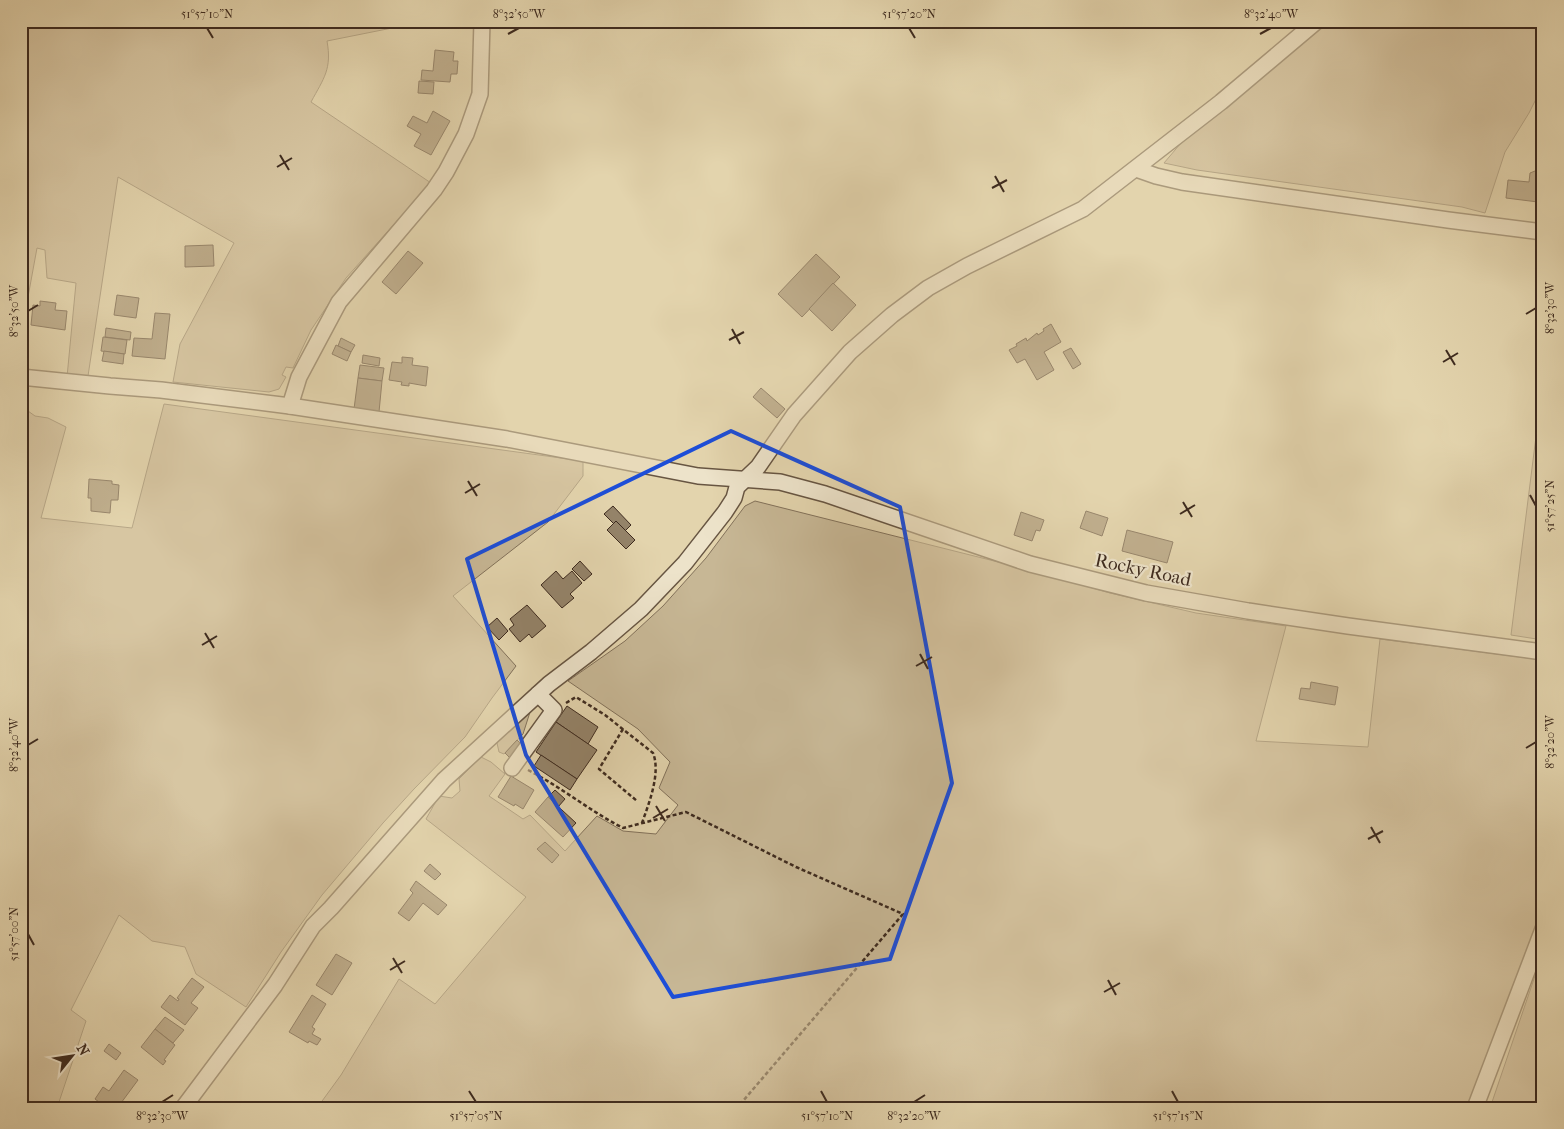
<svg xmlns="http://www.w3.org/2000/svg" width="1564" height="1129" font-family="'IM FELL French Canon',serif">
	<rect width="100%" height="100%" fill="#e3d4ad"/>
	<filter id="stains"><feTurbulence type="fractalNoise" baseFrequency=".004" numOctaves="4"/><feColorMatrix values="0 0 0 0 .2 0 0 0 0 .09 0 0 0 0 .02 0 0 0 .5 -.17"/></filter>
	<radialGradient id="worn" r=".72"><stop offset=".6" stop-color="#630" stop-opacity="0"/><stop offset="1" stop-color="#630" stop-opacity=".3"/></radialGradient>
	<g fill="#c7b795" stroke="#82715a">
		<path d="M 21,21 L 427,21 L 327,41 C 332,69 324,78 311,102 L 431,183 L 346,278 L 311,330 L 293,368 L 286,367 L 282,375 L 286,377 L 279,389 L 269,392 L 173,382 L 180,344 L 234,243 L 118,177 L 88,376 L 67,377 L 76,283 L 47,278 L 45,250 L 37,248 L 28,297 L 21,296 Z"/>
		<polygon points="1330,21 1543,21 1543,85 1529,113 1505,152 1485,213 1462,207 1197,170 1164,163 1181,143"/>
		<polygon points="1543,381 1543,640 1511,635"/>
		<polygon points="164,404 583,461 583,476 548,522 453,596 516,666 492,698 465,737 414,789 383,823 322,895 281,952 246,1007 196,974 185,947 152,941 119,915 71,1010 86,1021 57,1108 21,1108 21,406 35,416 48,418 66,427 41,518 132,528"/>
		<polygon points="755,501 1030,570 1110,593 1196,613 1286,626 1256,741 1368,747 1380,639 1543,660 1543,907 1468,1108 317,1108 341,1075 399,979 435,1004 526,897 426,819 439,796 452,798 460,791 459,779 481,757 491,762 505,774 489,796 523,819 530,815 565,851 597,816 623,831 656,834 678,805 659,788 670,762 638,729 568,681 625,641 663,606 706,558 745,506"/>
		<polygon points="531,709 523,734 504,754 499,752 497,743"/>
		<polygon points="1543,954 1543,1108 1490,1108 1536,973"/>
	</g>
	<g fill="#948369" stroke="#3e2b1f">
		<polygon points="435,50 454,52 453,61 458,61 457,74 451,74 450,82 421,80 422,70 433,71"/>
		<polygon points="419,81 434,82 433,94 418,93"/>
		<polygon points="433,111 450,121 431,155 414,146 421,134 407,126 413,116 427,123"/>
		<polygon points="1535,171 1542,175 1538,202 1506,198 1508,180 1529,182 1530,173"/>
		<polygon points="213,245 214,266 185,267 185,246"/>
		<polygon points="408,251 423,263 396,294 382,282"/>
		<polygon points="816,254 840,277 802,317 778,294"/>
		<polygon points="833,283 856,305 832,331 809,309"/>
		<polygon points="117,295 139,298 136,318 114,315"/>
		<polygon points="40,301 56,303 55,310 67,311 65,330 31,325 33,305 40,306"/>
		<polygon points="155,313 170,314 165,359 132,356 134,338 152,339"/>
		<polygon points="1051,324 1061,342 1044,352 1054,370 1037,380 1025,359 1017,363 1009,350 1017,346 1016,344 1026,338 1027,341 1037,333 1038,335 1044,331 1043,329"/>
		<polygon points="106,328 131,332 130,340 105,337"/>
		<polygon points="103,337 127,340 125,354 101,351"/>
		<polygon points="341,338 355,345 351,352 338,346"/>
		<polygon points="336,345 351,352 347,361 332,354"/>
		<polygon points="1071,348 1081,364 1073,369 1063,352"/>
		<polygon points="104,351 124,354 123,364 102,361"/>
		<polygon points="363,355 380,358 379,366 362,363"/>
		<polygon points="402,357 413,358 412,365 428,367 426,386 409,383 409,386 401,385 402,382 389,380 392,362 402,363"/>
		<polygon points="360,365 384,368 382,381 358,378"/>
		<polygon points="358,378 382,381 379,412 354,409"/>
		<polygon points="761,388 785,409 777,418 753,397"/>
		<polygon points="89,479 112,481 112,484 119,485 118,500 111,500 110,513 91,511 91,498 88,498"/>
		<polygon points="613,506 631,525 625,531 616,521 614,524 604,514"/>
		<polygon points="1086,511 1108,518 1102,536 1080,528"/>
		<polygon points="1021,512 1044,520 1040,531 1036,530 1032,541 1014,535"/>
		<polygon points="616,521 635,540 626,549 607,530"/>
		<polygon points="1127,530 1173,542 1167,563 1122,551"/>
		<polygon points="580,561 592,574 584,581 572,569"/>
		<polygon points="556,571 563,579 572,571 582,583 570,594 574,598 562,608 541,585"/>
		<polygon points="527,605 546,626 532,638 529,634 520,642 509,629 514,625 510,619"/>
		<polygon points="497,618 508,631 499,640 487,627"/>
		<polygon points="1311,682 1338,687 1335,705 1299,699 1301,688 1310,689"/>
		<polygon points="567,706 598,727 588,744 556,722"/>
		<polygon points="556,722 597,750 577,779 536,752"/>
		<polygon points="517,740 522,745 510,758 505,753"/>
		<polygon points="541,755 577,779 570,790 534,766"/>
		<polygon points="511,776 534,790 523,809 515,804 514,806 498,797"/>
		<polygon points="555,790 565,799 558,807 548,797"/>
		<polygon points="548,797 576,823 563,837 535,812"/>
		<polygon points="545,842 559,855 552,863 537,849"/>
		<polygon points="430,864 441,874 435,880 424,871"/>
		<polygon points="416,881 447,905 438,915 423,903 409,921 398,913 413,893 410,890"/>
		<polygon points="336,954 352,963 332,995 316,985"/>
		<polygon points="192,978 204,987 191,1003 198,1008 185,1025 161,1007 170,995 178,1001 179,999 177,998"/>
		<polygon points="312,995 326,1004 312,1027 315,1029 312,1034 321,1039 317,1045 309,1041 308,1043 289,1032"/>
		<polygon points="165,1017 184,1030 173,1043 155,1029"/>
		<polygon points="155,1029 175,1045 164,1060 166,1061 163,1065 141,1047"/>
		<polygon points="109,1044 121,1053 116,1060 104,1051"/>
		<polygon points="124,1070 138,1080 121,1103 124,1104 121,1108 107,1108 95,1099 103,1087 109,1091"/>
	</g>
	<g fill="none" stroke-linecap="round" stroke-linejoin="round">
		<g stroke="#675542" stroke-width="18">
			<g id="minor">
				<polyline points="1136,169 1156,176 1182,182 1448,220 1543,232"/>
				<polyline points="21,377 110,386 161,390 290,406 507,439 698,476 780,482 825,494 1030,564 1146,593 1248,611 1348,626 1543,652"/>
				<polyline points="290,406 299,377 339,302 434,190 446,172 466,134 480,94 482,21"/>
				<polyline points="512,768 554,710 538,694"/>
				<polyline points="183,1108 275,985 313,926 331,908 444,780 549,684 591,652 641,609 685,563 725,512 734,498 737,487 758,467 794,415 850,352 892,315 928,288 967,266 1083,209 1221,102 1317,21"/>
				<polyline points="1475,1108 1543,929"/>
			</g>
		</g>
		<g stroke="#3e2b1f" stroke-width="2.5" stroke-dasharray="4 2.5" stroke-linecap="butt">
			<path d="M 566,703 L 576,697 L 605,715 L 653,753 C 661,773 649,803 642,823"/>
			<polyline points="623,729 599,769 637,801"/>
			<path d="M 528,770 C 561,787 590,811 623,828 L 686,812 L 796,867 L 903,914 L 737,1108"/>
		</g>
		<use href="#minor" stroke="#ede3ca" stroke-width="15"/>
	</g>
	<path d="M0 0H1564V1129H0ZM 731,431 L 900,507 L 952,783 L 890,959 L 673,997 L 526,755 L 467,559 Z" fill="#e3d4ad" fill-opacity=".55" fill-rule="evenodd"/>
	<path fill="none" stroke="#1d4ed8" stroke-width="4" stroke-linejoin="round" d="M 731,431 L 900,507 L 952,783 L 890,959 L 673,997 L 526,755 L 467,559 Z"/>
	<path fill="none" stroke="#3e2b1f" stroke-width="2" d="M 207,28 L 213,38M 909,28 L 915,38M 508,34 L 519,28M 1260,34 L 1271,28M 280,155 L 289,170M 277,167 L 292,158M 995,176 L 1004,192M 992,188 L 1007,180M 28,311 L 38,305M 1526,314 L 1536,308M 732,329 L 740,344M 729,340 L 744,332M 1446,350 L 1455,365M 1443,362 L 1458,353M 468,481 L 477,496M 465,493 L 480,484M 1530,495 L 1536,506M 1183,502 L 1192,517M 1180,514 L 1195,505M 205,633 L 214,648M 202,645 L 217,636M 920,654 L 928,669M 916,666 L 932,657M 28,745 L 38,739M 1526,748 L 1536,742M 656,806 L 665,821M 653,818 L 668,809M 1371,827 L 1380,843M 1368,839 L 1383,831M 28,934 L 34,945M 393,958 L 402,973M 390,970 L 405,961M 1108,980 L 1116,995M 1104,992 L 1120,983M 469,1091 L 476,1102M 821,1091 L 827,1102M 1172,1091 L 1178,1102M 162,1102 L 173,1095M 914,1102 L 925,1095"/>
	<g text-anchor="middle" dominant-baseline="central" stroke-width="4.5" stroke-linejoin="round" paint-order="stroke">
		<g font-size="19" fill="#3e2b1f" stroke="#ede3ca">
			<text transform="translate(1143 570) rotate(12)">Rocky Road</text>
		</g>
	</g>
	<rect width="1564" height="1129" fill="none" stroke="#e3d4ad" stroke-width="55"/>
	<g transform="translate(72 1056) rotate(60)" stroke="#ede3ca" stroke-width="4" paint-order="stroke">
	<path d="M0-4L9 19L0 12L-9 19Z" fill="#3e2b1f"/>
	<text y="-8" font-size="14" font-weight="bold" text-anchor="middle" fill="#3e2b1f">N</text>
	</g>
	<rect x="28" y="28" width="1508" height="1074" fill="none" stroke="#3e2b1f" stroke-width="2"/>
	<g font-size="12" text-anchor="middle" fill="#3e2b1f">
		<text x="207" y="18">51°57'10"N</text>
		<text x="519" y="18">8°32'50"W</text>
		<text x="909" y="18">51°57'20"N</text>
		<text x="1271" y="18">8°32'40"W</text>
		<text transform="translate(1550 308) rotate(-90)" y="4">8°32'30"W</text>
		<text transform="translate(14 311) rotate(-90)" y="4">8°32'50"W</text>
		<text transform="translate(1550 506) rotate(-90)" y="4">51°57'25"N</text>
		<text transform="translate(1550 742) rotate(-90)" y="4">8°32'20"W</text>
		<text transform="translate(14 745) rotate(-90)" y="4">8°32'40"W</text>
		<text transform="translate(14 934) rotate(-90)" y="4">51°57'00"N</text>
		<text x="162" y="1120">8°32'30"W</text>
		<text x="476" y="1120">51°57'05"N</text>
		<text x="827" y="1120">51°57'10"N</text>
		<text x="914" y="1120">8°32'20"W</text>
		<text x="1178" y="1120">51°57'15"N</text>
	</g>
	<rect width="100%" height="100%" filter="url(#stains)"/>
	<rect width="100%" height="100%" fill="url(#worn)"/>
</svg>
